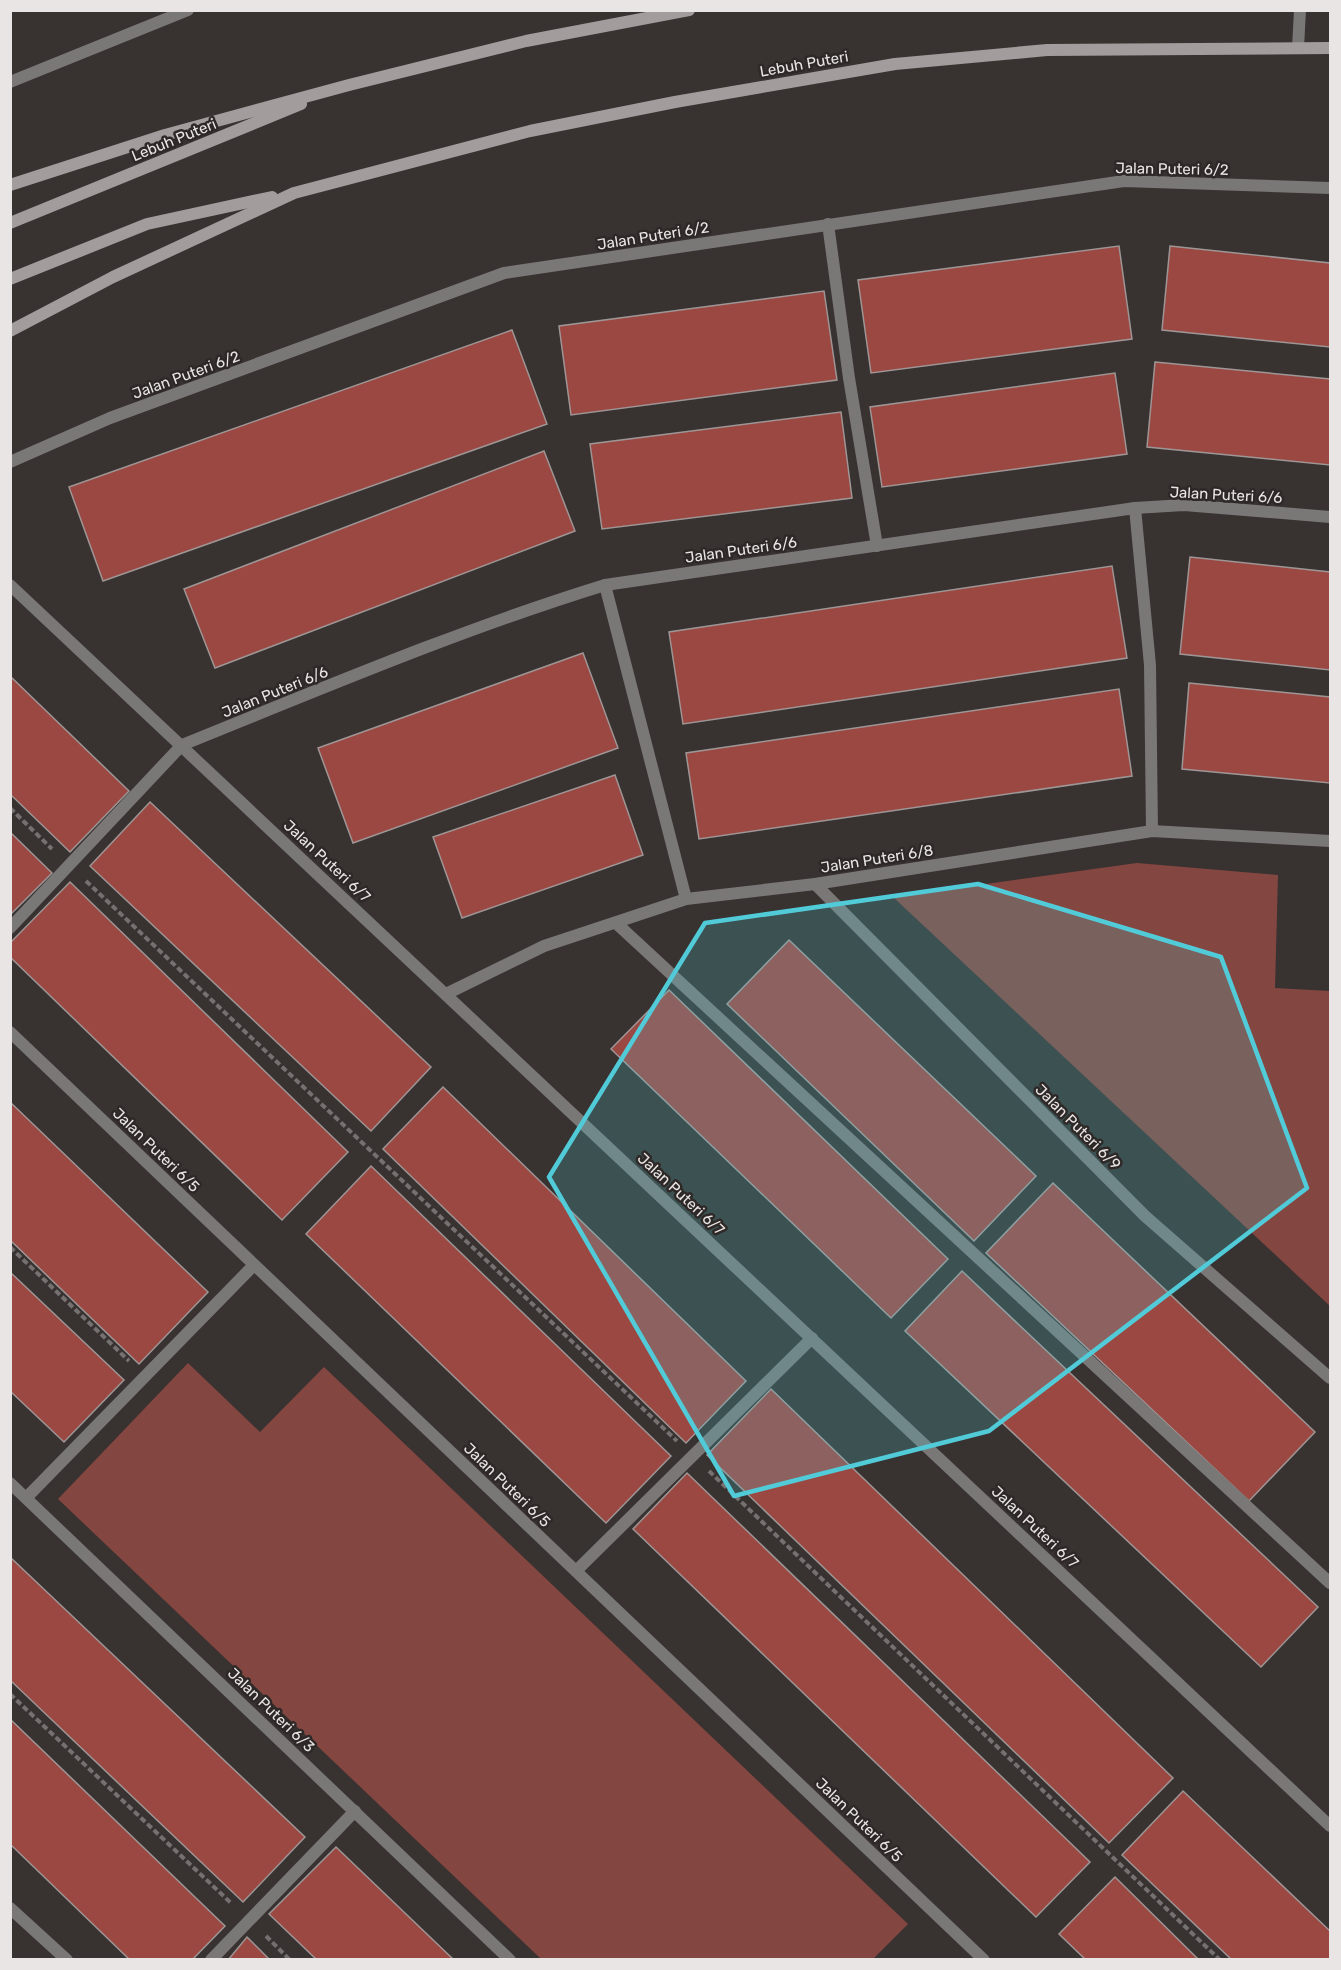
<svg xmlns="http://www.w3.org/2000/svg" width="1341" height="1970" font-family="Rubik,sans-serif">
	<rect width="100%" height="100%" fill="#383231"/>
	<g fill="#844640">
		<polygon points="1137,863 1278,875 1275,988 1330,991 1330,1306 893,897"/>
		<polygon points="188,1363 260,1432 324,1367 908,1924 873,1959 541,1959 58,1499"/>
	</g>
	<g fill="#9b4742" stroke="#9e9695" stroke-width="1.5">
		<polygon points="1119,246 1132,339 871,373 858,280"/>
		<polygon points="1170,246 1330,263 1330,347 1162,330"/>
		<polygon points="824,291 837,380 571,415 559,326"/>
		<polygon points="512,330 547,424 103,581 69,487"/>
		<polygon points="1155,362 1330,379 1330,465 1147,447"/>
		<polygon points="1115,373 1127,454 882,487 870,407"/>
		<polygon points="841,412 852,498 602,529 590,444"/>
		<polygon points="544,451 575,531 215,668 184,589"/>
		<polygon points="1190,557 1330,572 1330,670 1180,654"/>
		<polygon points="1112,566 1127,658 683,724 669,632"/>
		<polygon points="583,653 618,748 353,843 318,748"/>
		<polygon points="10,676 129,791 70,852 10,794"/>
		<polygon points="1189,683 1330,697 1330,783 1182,769"/>
		<polygon points="1119,689 1132,776 699,839 686,753"/>
		<polygon points="615,775 643,855 462,918 433,837"/>
		<polygon points="150,802 431,1067 371,1131 90,866"/>
		<polygon points="10,832 52,873 10,915"/>
		<polygon points="70,882 348,1152 282,1220 10,957 10,943"/>
		<polygon points="789,940 1036,1176 974,1241 727,1004"/>
		<polygon points="669,990 948,1259 891,1318 611,1049"/>
		<polygon points="443,1087 746,1381 686,1443 383,1149"/>
		<polygon points="10,1102 208,1292 139,1364 10,1240"/>
		<polygon points="371,1166 671,1456 606,1523 306,1234"/>
		<polygon points="1053,1183 1315,1432 1249,1501 986,1253"/>
		<polygon points="962,1271 1318,1607 1261,1667 905,1331"/>
		<polygon points="10,1272 124,1380 64,1442 10,1391"/>
		<polygon points="771,1389 1173,1778 1109,1843 707,1455"/>
		<polygon points="687,1473 1090,1862 1036,1917 633,1529"/>
		<polygon points="10,1557 305,1837 243,1902 10,1680"/>
		<polygon points="10,1719 225,1926 192,1960 130,1960 10,1844"/>
		<polygon points="1183,1791 1330,1931 1330,1960 1232,1960 1122,1855"/>
		<polygon points="336,1847 454,1960 317,1960 269,1914"/>
		<polygon points="1115,1877 1199,1960 1086,1960 1059,1934"/>
		<polygon points="247,1937 270,1960 228,1960"/>
	</g>
	<g fill="none" stroke-linecap="round" stroke-linejoin="round">
		<g stroke="#767171" stroke-width="4" stroke-dasharray="6 3" stroke-linecap="butt">
			<polyline points="10,808 52,849"/>
			<polyline points="86,881 677,1441"/>
			<polyline points="10,1247 129,1361"/>
			<polyline points="709,1471 1220,1960"/>
			<polyline points="10,1694 232,1904"/>
			<polyline points="266,1936 290,1960"/>
		</g>
		<g stroke="#7a7777" stroke-width="12">
			<polyline points="828,224 849,378 877,546"/>
			<polyline points="1135,508 1150,665 1152,831"/>
			<polyline points="605,585 686,899"/>
			<polyline points="616,923 1330,1583"/>
			<polyline points="10,928 182,745"/>
			<polyline points="26,1498 254,1265"/>
			<polyline points="576,1571 812,1338"/>
			<polyline points="211,1960 355,1811"/>
		</g>
		<g stroke="#7a7777" stroke-width="12">
			<polyline points="1298,48 1300,10"/>
			<polyline points="10,82 188,10"/>
			<polyline points="10,462 110,418 504,273 1124,181 1330,188"/>
			<polyline points="10,585 1330,1826"/>
			<path d="M 182,745 C 321,689 462,629 605,585 L 1135,508 L 1184,505 L 1330,517"/>
			<polyline points="815,884 1145,1216 1330,1378"/>
			<polyline points="446,994 544,946 686,899 815,884 1152,831 1330,841"/>
			<polyline points="10,1032 984,1960"/>
			<polyline points="10,1483 510,1960"/>
			<polyline points="10,1908 67,1960"/>
		</g>
		<g stroke="#a29d9c" stroke-width="12">
			<polyline points="10,185 165,135 349,85 526,41 689,10"/>
			<polyline points="10,223 301,104"/>
			<polyline points="10,279 147,224 272,197"/>
			<polyline points="10,331 113,277 294,193 530,131 675,102 895,64 1047,50 1330,48"/>
		</g>
	</g>
	<path fill="#52cbd9" fill-opacity="0.2" stroke="#52cbd9" stroke-width="4.5" stroke-linejoin="round" d="M 978,884 L 1221,957 L 1307,1188 L 989,1431 L 734,1496 L 549,1177 L 705,923 Z"/>
	<g text-anchor="middle" dominant-baseline="central" stroke-width="5" stroke-linejoin="round" paint-order="stroke">
		<g font-size="15" fill="#e9e5e5" stroke="#2e2827">
			<text transform="translate(804 64) rotate(-10)">Lebuh Puteri</text>
			<text transform="translate(174 140) rotate(-22)">Lebuh Puteri</text>
			<text transform="translate(1172 169) rotate(1)">Jalan Puteri 6/2</text>
			<text transform="translate(653 236) rotate(-9)">Jalan Puteri 6/2</text>
			<text transform="translate(186 375) rotate(-20)">Jalan Puteri 6/2</text>
			<text transform="translate(1226 495) rotate(3)">Jalan Puteri 6/6</text>
			<text transform="translate(741 550) rotate(-8)">Jalan Puteri 6/6</text>
			<text transform="translate(275 692) rotate(-22)">Jalan Puteri 6/6</text>
			<text transform="translate(877 859) rotate(-9)">Jalan Puteri 6/8</text>
			<text transform="translate(327 861) rotate(43)">Jalan Puteri 6/7</text>
			<text transform="translate(1078 1127) rotate(45)">Jalan Puteri 6/9</text>
			<text transform="translate(156 1150) rotate(44)">Jalan Puteri 6/5</text>
			<text transform="translate(681 1194) rotate(43)">Jalan Puteri 6/7</text>
			<text transform="translate(507 1485) rotate(44)">Jalan Puteri 6/5</text>
			<text transform="translate(1035 1527) rotate(43)">Jalan Puteri 6/7</text>
			<text transform="translate(271 1710) rotate(44)">Jalan Puteri 6/3</text>
			<text transform="translate(859 1820) rotate(44)">Jalan Puteri 6/5</text>
		</g>
	</g>
	<rect width="1341" height="1970" fill="none" stroke="#e9e5e5" stroke-width="24"/>
</svg>
